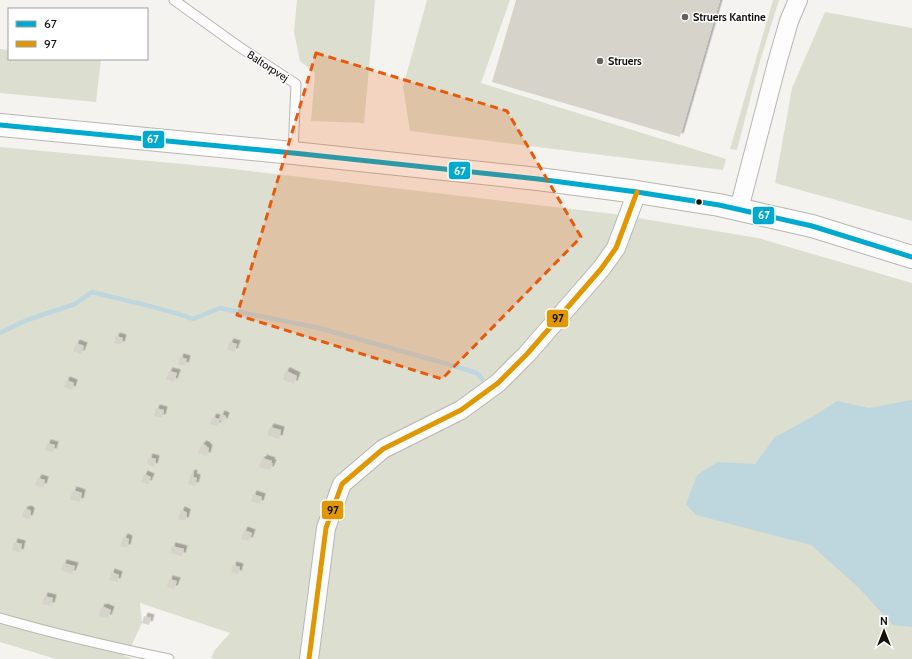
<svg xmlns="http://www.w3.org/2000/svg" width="912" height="659" font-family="Cabin,sans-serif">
	<defs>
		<filter id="shadow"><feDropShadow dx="3.5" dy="-3.5" stdDeviation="0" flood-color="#0004"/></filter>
	</defs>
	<rect width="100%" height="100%" fill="#f5f3ef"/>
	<g fill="#dcdecf">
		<polygon points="297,0 375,0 364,123 311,121 315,73 300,61 294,32"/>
		<polygon points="427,0 510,0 481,83 726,159 723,170 410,131 403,87"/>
		<polygon points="773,0 779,0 760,61 737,150 730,149"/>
		<polygon points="825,12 912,28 912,221 775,183 792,88"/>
		<polygon points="0,49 9,50 9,59 101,59 96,102 0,93"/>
		<polygon points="0,147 225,168 614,214 758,238 912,283 912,659 215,659 211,658 214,651 230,633 140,603 142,623 129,651 124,656 134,659 56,659 0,642"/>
	</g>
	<polygon fill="#bed6de" points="912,400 912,627 893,625 859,588 811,545 696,515 686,504 697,475 718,462 755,464 775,437 812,417 837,401 869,408"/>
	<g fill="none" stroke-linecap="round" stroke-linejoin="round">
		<path stroke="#bed6de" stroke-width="4.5" d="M 0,333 L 27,320 L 75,304 L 92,292 C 126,301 161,307 193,319 L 220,308 L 319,328 L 444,363 L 477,373 L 482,379"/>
	</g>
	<g fill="#d6d3cb" filter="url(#shadow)">
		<polygon points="516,0 720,0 680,137 492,82"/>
		<polygon points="116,336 123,338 121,345 114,343"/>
		<polygon points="230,342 237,344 234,352 227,349"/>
		<polygon points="76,343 84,346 81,354 73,351"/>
		<polygon points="180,357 187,359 185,366 178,364"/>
		<polygon points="169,371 177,373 174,382 166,379"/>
		<polygon points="287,371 297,376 294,384 283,380 285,372"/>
		<polygon points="66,380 74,383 72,390 64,387"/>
		<polygon points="156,408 164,410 162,418 154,416"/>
		<polygon points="221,414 226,416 224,422 220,420 217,426 210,424 213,417 219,419"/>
		<polygon points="270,427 281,430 279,439 267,435"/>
		<polygon points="47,443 55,445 53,452 45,450"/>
		<polygon points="203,444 207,446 207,447 209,448 207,456 198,453 201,446"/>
		<polygon points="149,457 156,459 154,467 147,464"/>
		<polygon points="263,458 272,461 271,463 273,463 270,470 259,467 261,460 263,460"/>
		<polygon points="191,473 194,474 193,477 197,478 195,486 188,484"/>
		<polygon points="144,474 151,477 148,484 141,482"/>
		<polygon points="38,478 45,480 43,487 35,485"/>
		<polygon points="73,490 82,493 80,502 70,499"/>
		<polygon points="253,494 262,497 260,504 251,501"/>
		<polygon points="26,509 30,510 31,512 29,519 22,517 24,510 26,510"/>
		<polygon points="181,510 186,512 187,513 185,521 178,519"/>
		<polygon points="244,530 252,533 249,541 241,539"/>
		<polygon points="124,537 129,539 127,548 120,546"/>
		<polygon points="14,542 22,544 20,553 12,550"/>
		<polygon points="172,546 184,549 182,556 170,553"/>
		<polygon points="63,563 75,566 72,574 61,570"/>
		<polygon points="233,565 240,567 238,574 231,572"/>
		<polygon points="111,572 119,575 117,582 109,580"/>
		<polygon points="169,579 177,581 174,589 167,587"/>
		<polygon points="44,596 53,598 51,606 42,604"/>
		<polygon points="101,607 103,608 104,607 111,610 108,618 99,616"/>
		<polygon points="144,616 151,618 149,625 142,623"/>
	</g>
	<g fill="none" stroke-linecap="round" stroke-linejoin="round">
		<g stroke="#b7b6b2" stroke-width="11">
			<g id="lane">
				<polyline points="174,0 238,46 296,84 293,153"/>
				<path d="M 0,618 C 55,634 112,647 169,659"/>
			</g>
		</g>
		<g stroke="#b7b6b2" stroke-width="20">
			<g id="street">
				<polyline points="739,209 777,63 789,21 798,0"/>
				<polyline points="309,659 326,528 342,484 383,449 461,410 498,383 527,354 601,269 616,248 637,192"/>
			</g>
		</g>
		<g stroke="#b7b6b2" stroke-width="24">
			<polyline id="secondary" points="0,125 293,153 538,179 637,192 719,205 812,226 912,257"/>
		</g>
		<use href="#lane" stroke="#fefdfd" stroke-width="9"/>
		<use href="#street" stroke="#fefdfd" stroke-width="18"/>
		<use href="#secondary" stroke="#fefdfd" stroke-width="22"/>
		<g stroke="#fff" stroke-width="8">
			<polyline id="bus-1" points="0,125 293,153 538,179 637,192 719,205 812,226 912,257"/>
		</g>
		<g stroke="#fff" stroke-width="8">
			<polyline id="bus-2" points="309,659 326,528 342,484 383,449 461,410 498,383 527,354 601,269 616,248 637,192"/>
		</g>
		<use href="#bus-1" stroke="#00a9ce" stroke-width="5"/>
		<use href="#bus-2" stroke="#e09702" stroke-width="5"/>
	</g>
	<path fill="#e8590c" fill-opacity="0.2" stroke="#e8590c" stroke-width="3" stroke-dasharray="8 5" stroke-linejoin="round" d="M 316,53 L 507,111 L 581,237 L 442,379 L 237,315 Z"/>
	<g fill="#62615d" stroke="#fff" stroke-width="1.5">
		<circle cx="685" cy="17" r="4"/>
		<circle cx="600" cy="61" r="4"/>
	</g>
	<circle fill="#13120f" stroke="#fff" stroke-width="1.5" cx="699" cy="202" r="3.5"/>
	<g text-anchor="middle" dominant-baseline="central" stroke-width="3" stroke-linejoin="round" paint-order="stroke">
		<g font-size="11" font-weight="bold" fill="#13120f" stroke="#fff" text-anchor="start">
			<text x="693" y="17">Struers Kantine</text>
			<text x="608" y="61">Struers</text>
		</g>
		<g font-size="11" fill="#13120f" stroke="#fff">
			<text transform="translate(268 66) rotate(33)">Baltorpvej</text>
		</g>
	</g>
	<g stroke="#fff" stroke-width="1.5">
		<rect x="142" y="130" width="23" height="19" rx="4" fill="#00a9ce"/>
		<rect x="448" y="161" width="23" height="19" rx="4" fill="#00a9ce"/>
		<rect x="752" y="206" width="23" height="19" rx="4" fill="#00a9ce"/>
		<rect x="546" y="309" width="23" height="19" rx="4" fill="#e09702"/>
		<rect x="321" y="500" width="23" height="20" rx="4" fill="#e09702"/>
	</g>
	<g font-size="11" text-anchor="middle" font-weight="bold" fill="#fff">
		<text x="153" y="143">67</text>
		<text x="460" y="175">67</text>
		<text x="764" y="219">67</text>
	</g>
	<g font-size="11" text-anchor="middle" font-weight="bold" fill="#111">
		<text x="558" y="322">97</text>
		<text x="333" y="514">97</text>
	</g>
	<rect x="8" y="8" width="140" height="52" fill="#ffffff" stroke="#a1a09f"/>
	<rect x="16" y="21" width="20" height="6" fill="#00a9ce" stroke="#a1a09f"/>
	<text x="44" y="28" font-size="12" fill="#13120f">67</text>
	<rect x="16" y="41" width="20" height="6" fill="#e09702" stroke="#a1a09f"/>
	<text x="44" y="48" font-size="12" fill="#13120f">97</text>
	<g transform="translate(884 631)" stroke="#ffffff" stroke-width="3" paint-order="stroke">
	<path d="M0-3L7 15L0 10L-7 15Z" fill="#13120f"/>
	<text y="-6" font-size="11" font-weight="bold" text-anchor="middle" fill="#13120f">N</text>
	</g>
</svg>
